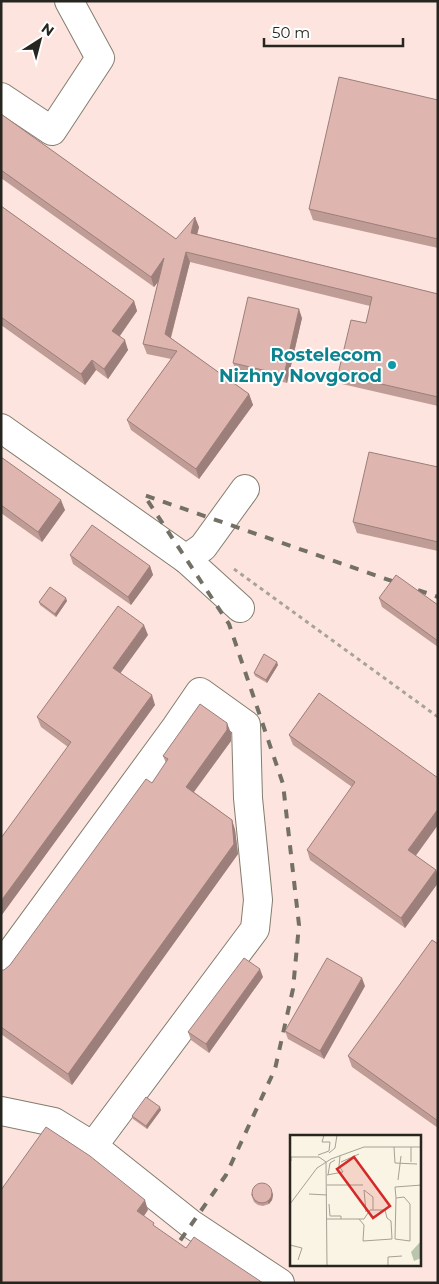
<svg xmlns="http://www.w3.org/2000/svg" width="439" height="1284" font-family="Montserrat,sans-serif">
	<rect width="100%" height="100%" fill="#f9f4e3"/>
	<path fill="#fee4de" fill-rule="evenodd" d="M 1,1 L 438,1 L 438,1283 L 1,1283 ZM 292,1136 L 420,1136 L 420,1265 L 292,1265 Z"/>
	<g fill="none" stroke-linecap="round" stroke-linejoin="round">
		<g stroke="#827d6e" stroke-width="30">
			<g id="minor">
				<polyline points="1,97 52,131 100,58 69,1"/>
				<polyline points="1,428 186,559 240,608"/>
				<polyline points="186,559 203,547 245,489"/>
				<polyline points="1,966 176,727 200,692 246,725 248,798 258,900 255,929 93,1146"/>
				<polyline points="1,1111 54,1122 93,1146 191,1224 280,1283"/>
			</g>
		</g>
		<polyline stroke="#a7a396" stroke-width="3" stroke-dasharray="4 4" stroke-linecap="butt" points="234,569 438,717"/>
		<use href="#minor" stroke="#fff" stroke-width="28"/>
		<polyline stroke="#737066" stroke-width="4" stroke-dasharray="9 9" stroke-linecap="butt" points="170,1255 226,1175 275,1069 293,989 299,925 283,784 229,624 144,495 438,597"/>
	</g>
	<g fill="#c09c96">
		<polygon points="438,100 438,248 313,220 309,209"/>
		<polygon points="1,114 176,239 199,227 197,234 438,294 438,406 342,384 338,374 366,323 370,306 190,262 171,338 249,394 253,405 199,479 131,430 127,420 171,359 147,354 143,344 158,282 154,287 1,178"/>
		<polygon points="1,206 134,301 137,311 120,336 128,350 108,379 96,370 85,385 1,325"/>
		<polygon points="302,318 287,383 236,371 233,363"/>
		<polygon points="1,457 65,510 42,542 1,513"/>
		<polygon points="438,467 438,551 357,533 353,522"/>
		<polygon points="70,555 150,566 153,575 131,605 73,564"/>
		<polygon points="379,598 438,605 438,647 382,607"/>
		<polygon points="67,601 56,617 40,605 39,602"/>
		<polygon points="148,635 120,673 155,705 1,916 1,838 68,747 41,727 37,717"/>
		<polygon points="278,665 267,683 255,676 254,673"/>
		<polygon points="319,693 416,856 436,870 438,876 438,883 405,928 310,860 307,850 352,787 293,745 289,735"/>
		<polygon points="231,733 231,741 194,792 232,820 235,830 238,854 72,1085 1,1034 1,970 4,970 10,965 152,783 166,763 163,756"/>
		<polygon points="438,944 438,1128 352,1067 348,1056"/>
		<polygon points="263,977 209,1053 191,1040 188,1032"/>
		<polygon points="365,986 324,1059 288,1039 285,1031"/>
		<polygon points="161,1110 147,1129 133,1119 132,1116"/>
		<polygon points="271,1190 273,1195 272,1200 269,1204 263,1206 258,1205 254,1202 251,1194"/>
	</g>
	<g fill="#9c7f7a">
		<polygon points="195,217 199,227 195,243 191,233"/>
		<polygon points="186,252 190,262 169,344 165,334"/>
		<polygon points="164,258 168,269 154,287 151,277"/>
		<polygon points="134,301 137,311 116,341 112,331"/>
		<polygon points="299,309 302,318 287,383 284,375"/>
		<polygon points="125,340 128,350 108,379 104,369"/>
		<polygon points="92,360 96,370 85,385 81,374"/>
		<polygon points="249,394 253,405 199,479 196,469"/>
		<polygon points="61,500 65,510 42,542 38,532"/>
		<polygon points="150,566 153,575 131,605 128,597"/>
		<polygon points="66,598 67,601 56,617 55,614"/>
		<polygon points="144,625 148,635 117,678 113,668"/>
		<polygon points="277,662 278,665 267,683 266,680"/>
		<polygon points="152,695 155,705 1,916 1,901"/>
		<polygon points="227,723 231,733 231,741 190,797 186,787"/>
		<polygon points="438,809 438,825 412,861 408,850"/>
		<polygon points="232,820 235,830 238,854 72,1085 68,1074"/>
		<polygon points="436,870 438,876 438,883 405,928 401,918"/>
		<polygon points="260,969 263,977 209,1053 206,1044"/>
		<polygon points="362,978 365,986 324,1059 320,1051"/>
		<polygon points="160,1107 161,1110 147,1129 146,1126"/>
		<polygon points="272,1192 273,1195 272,1200 269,1204 267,1201"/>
		<polygon points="145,1200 148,1210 140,1222 137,1211"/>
	</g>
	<g fill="#dfb5af" stroke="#9c7f7a">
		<polygon points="339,77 438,100 438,239 309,209"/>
		<polygon points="1,114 176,239 195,217 191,233 438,294 438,397 338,374 351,320 366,323 372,297 186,252 165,334 249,394 196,469 127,420 177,351 143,344 164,258 151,277 1,170"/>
		<polygon points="1,206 134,301 112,331 125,340 104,369 92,360 81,374 1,317"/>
		<polygon points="248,297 299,309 284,375 233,363"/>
		<polygon points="369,452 438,467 438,542 353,522"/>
		<polygon points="1,457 61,500 38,532 1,505"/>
		<polygon points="92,525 150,566 128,597 70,555"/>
		<polygon points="396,575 438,605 438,641 379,598"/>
		<polygon points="50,587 66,598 55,614 39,602"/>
		<polygon points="118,606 144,625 113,668 152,695 1,901 1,838 71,742 37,717"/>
		<polygon points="264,654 277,662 266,680 254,673"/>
		<polygon points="319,693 438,778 438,809 408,850 436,870 401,918 307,850 355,782 289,735"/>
		<polygon points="200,704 227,723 227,730 186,787 232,820 234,844 68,1074 1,1027 1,970 4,970 10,965 146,779 152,783 168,759 163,756"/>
		<polygon points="432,940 438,944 438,1121 348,1056"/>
		<polygon points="244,958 260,969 206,1044 188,1032"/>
		<polygon points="327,958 362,978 320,1051 285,1031"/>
		<polygon points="146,1097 160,1107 146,1126 132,1116"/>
		<polygon points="46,1127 90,1156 145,1200 137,1211 154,1223 153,1225 186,1248 194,1237 263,1283 1,1283 1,1190"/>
		<circle cx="262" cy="1193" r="10"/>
	</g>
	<circle fill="#0f9aa8" stroke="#fff" stroke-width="2" cx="392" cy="365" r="5"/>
	<g text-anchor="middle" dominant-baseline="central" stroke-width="4" stroke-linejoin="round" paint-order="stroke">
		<g font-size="18" font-weight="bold" fill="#0d838f" stroke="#fff" text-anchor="end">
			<text x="382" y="355">Rostelecom<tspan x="382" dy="21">Nizhny Novgorod</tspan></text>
		</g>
	</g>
	<g transform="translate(290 1135)">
		<rect width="131" height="131" fill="#f9f4e3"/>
		<path d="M 131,106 L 131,123 L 124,126 L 121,117 Z" fill="#bbc5ad"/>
		<path fill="none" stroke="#a5a195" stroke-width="1" d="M 104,12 L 105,28 L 127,29M 121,12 L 121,27M 39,18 L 45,13 L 47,0M 28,20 L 39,16 L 40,7 L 32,7 L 34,0M 1,26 L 1,22 L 29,22 L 36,27 L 37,132M 51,27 L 69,19M 37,40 L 53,37 L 49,31 L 50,21M 38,40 L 40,28 L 45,25M 108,45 L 111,21M 37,50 L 73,50M 19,59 L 37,60M 106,63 L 105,104 L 120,106 L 120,69 L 114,62 L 106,63 L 105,52 L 132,50M 0,69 L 27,33 L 41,24 L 74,12 L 132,12M 39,69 L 40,81 L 51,81 L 51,84M 76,77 L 74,55 L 83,62 L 83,75M 37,84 L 74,84 L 80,75 L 95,75 L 97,83 L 101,86 L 102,104 L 73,106 L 74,90 L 69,84M 0,110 L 12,113 L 8,125M 98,132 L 98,122 L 112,121"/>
		<path fill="#d62828" fill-opacity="0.15" stroke="#d62828" stroke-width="2.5" d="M 64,22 L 100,71 L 83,83 L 47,34 Z"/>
		<rect width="131" height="131" fill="none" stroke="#27251f" stroke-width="2.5"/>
	</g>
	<rect width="439" height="1284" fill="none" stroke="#27251f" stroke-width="5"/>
	<g transform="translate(40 40) rotate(36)" stroke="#ffffff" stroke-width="4" paint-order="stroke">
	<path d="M0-4L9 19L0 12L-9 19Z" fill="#27251f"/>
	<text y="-8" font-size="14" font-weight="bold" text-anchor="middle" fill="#27251f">N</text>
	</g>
	<path d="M264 38v8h139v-8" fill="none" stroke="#27251f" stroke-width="2.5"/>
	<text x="272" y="38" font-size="15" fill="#27251f" stroke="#ffffff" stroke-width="4" paint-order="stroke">50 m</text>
</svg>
